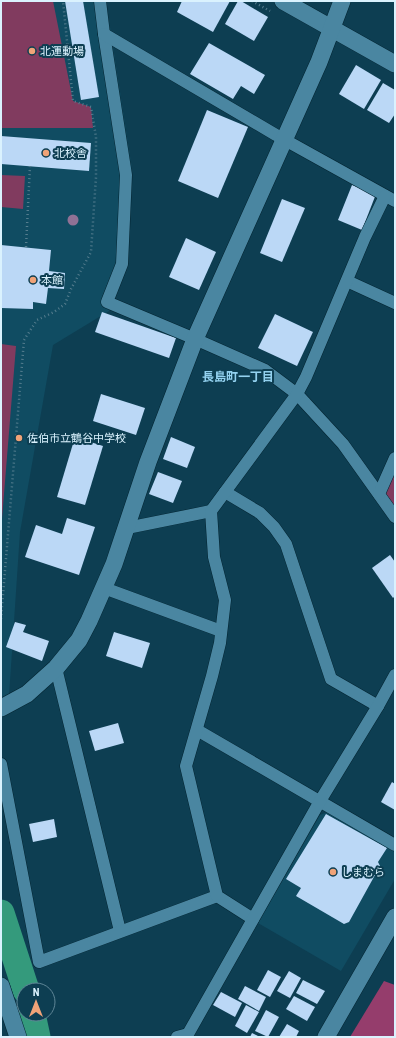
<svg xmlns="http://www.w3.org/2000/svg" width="396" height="1038" font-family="'Roboto Condensed','Noto Sans JP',sans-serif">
	<rect width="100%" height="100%" fill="#0d3e52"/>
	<g fill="#104c62">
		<polygon points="1,1 106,1 132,169 127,267 109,311 53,345 20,532 9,696 1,700"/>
		<polygon points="328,812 395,852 395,879 341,971 258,923 320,815"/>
	</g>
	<g fill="#813b5f">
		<polygon points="1,1 53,1 73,101 91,107 93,128 1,128"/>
		<polygon points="1,175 25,176 23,209 1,207"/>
		<polygon points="1,344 16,346 1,531"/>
		<polygon points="395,467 395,511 383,495"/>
	</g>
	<polygon fill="#953d6c" points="384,981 395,985 395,1037 350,1037"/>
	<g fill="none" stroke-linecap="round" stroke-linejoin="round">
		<g stroke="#349a7c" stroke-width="27">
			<polyline points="1,913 26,990"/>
			<polyline points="32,1014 37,1037"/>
		</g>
	</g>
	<g fill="#bbd8f6">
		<polygon points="65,1 83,1 99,97 81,100"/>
		<polygon points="182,1 230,1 213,32 177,12"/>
		<polygon points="238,1 241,1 268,17 254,41 225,24"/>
		<polygon points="209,43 265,75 254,94 241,86 233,99 190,74"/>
		<polygon points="356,65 381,80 364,109 339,94"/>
		<polygon points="383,83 395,90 395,114 389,123 367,110"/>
		<polygon points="207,110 248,127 218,198 178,181"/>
		<polygon points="1,136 91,143 89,171 1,164"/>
		<polygon points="352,185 376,194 362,230 338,220"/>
		<polygon points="282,199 305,208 282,262 260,253"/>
		<polygon points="186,238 216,252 199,290 169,277"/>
		<polygon points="1,245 51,250 49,271 65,273 64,289 48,288 46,304 33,302 33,309 1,308"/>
		<polygon points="102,312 176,338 169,358 95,332"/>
		<polygon points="275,314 313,332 297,366 258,348"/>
		<polygon points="101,394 145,408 136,435 93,421"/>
		<polygon points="75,437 103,446 85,505 57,497"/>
		<polygon points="171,437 195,447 187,468 163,459"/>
		<polygon points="158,472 182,481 173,503 149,494"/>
		<polygon points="67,518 95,527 79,575 25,557 36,525 62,534"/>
		<polygon points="390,555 395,562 395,596 393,598 372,568"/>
		<polygon points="15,622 26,625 23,632 49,641 42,661 6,647"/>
		<polygon points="114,632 150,643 142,668 106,656"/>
		<polygon points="118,723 124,743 95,751 89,731"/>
		<polygon points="392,782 395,784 395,810 381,802"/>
		<polygon points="326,814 387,848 378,862 380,866 349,922 344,924 296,896 301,888 286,879"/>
		<polygon points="54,819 57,837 33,842 29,824"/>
		<polygon points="268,970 281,977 270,997 257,990"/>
		<polygon points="289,971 301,978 290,998 277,991"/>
		<polygon points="303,980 325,991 317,1004 296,993"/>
		<polygon points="245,986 266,997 259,1011 238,999"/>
		<polygon points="221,992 242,1003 235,1017 213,1005"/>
		<polygon points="294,996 315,1007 307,1021 286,1009"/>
		<polygon points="246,1005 259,1012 247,1033 235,1026"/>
		<polygon points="266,1010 279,1017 268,1037 255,1031"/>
		<polygon points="287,1024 299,1031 296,1037 279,1037"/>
		<polygon points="252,1033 260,1037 250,1037"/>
	</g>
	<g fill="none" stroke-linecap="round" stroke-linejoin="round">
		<g stroke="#032431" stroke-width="13">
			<g id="street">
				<polyline points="100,1 104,34 126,175 122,264 107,302 195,339 265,370 297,394 343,444 395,517"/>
				<polyline points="104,34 276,135 395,201"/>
				<polyline points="347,281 395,303"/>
				<polyline points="225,492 260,513 274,527 286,544 331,679 378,706"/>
				<polyline points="379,494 395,458"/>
				<polyline points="127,528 211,511"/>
				<polyline points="104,588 221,631"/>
				<polyline points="56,668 120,931"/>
				<polyline points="197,730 395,845"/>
				<polyline points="1,764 39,962 217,896"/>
				<polyline points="253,919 217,896 186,766 212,676 220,643 225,600 214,557 211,511 297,394 306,377 365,237 385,196"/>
				<polyline points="177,1037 188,1034 320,801 378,706 395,675"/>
			</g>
		</g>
		<g stroke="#032431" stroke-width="18">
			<g id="secondary">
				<polyline points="283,1 395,64"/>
				<polyline points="1,708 27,694 56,668 79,640 89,621 114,564 148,462 195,339 319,62 342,1"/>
				<polyline points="1,986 18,1037"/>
				<polyline points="326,1037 395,917"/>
			</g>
		</g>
		<g stroke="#557d8e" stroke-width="2.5" stroke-dasharray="1 3" stroke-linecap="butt">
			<polyline points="252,1 270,11"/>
			<polyline points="26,247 30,166"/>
			<polyline points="1,619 24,340 37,320 54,312 65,304 71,289 91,252 96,177 96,137 91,107 73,101 63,1"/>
		</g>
		<use href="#street" stroke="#4a86a1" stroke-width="12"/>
		<use href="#secondary" stroke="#4a86a1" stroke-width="17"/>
	</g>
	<circle fill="#907195" cx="73" cy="220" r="5.5"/>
	<g fill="#f0a378" stroke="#0d3e52" stroke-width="1.5">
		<circle cx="32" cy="51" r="4"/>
		<circle cx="46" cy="153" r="4"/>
		<circle cx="33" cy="280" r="4"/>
		<circle cx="19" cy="438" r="4"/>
		<circle cx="333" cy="872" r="4"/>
	</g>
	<g text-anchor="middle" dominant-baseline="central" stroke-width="4" stroke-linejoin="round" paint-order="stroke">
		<g font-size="11" fill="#daf2fe" stroke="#0d3e52" text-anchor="start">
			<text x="40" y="51">北運動場</text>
			<text x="54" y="153">北校舎</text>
			<text x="41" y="280">本館</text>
			<text x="27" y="438">佐伯市立鶴谷中学校</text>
			<text x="341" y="872">しまむら</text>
		</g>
		<g font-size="12" font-weight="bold" fill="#93d1ef" stroke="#0d3e52">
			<text x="238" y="377">長島町一丁目</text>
		</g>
	</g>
	<rect width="396" height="1038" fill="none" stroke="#daf2fe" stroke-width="4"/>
	<g transform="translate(36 1002)"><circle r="19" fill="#0d3e52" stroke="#5f8697"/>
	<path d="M0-3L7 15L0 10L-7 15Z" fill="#f0a378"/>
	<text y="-6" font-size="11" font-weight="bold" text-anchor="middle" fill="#daf2fe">N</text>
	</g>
</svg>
